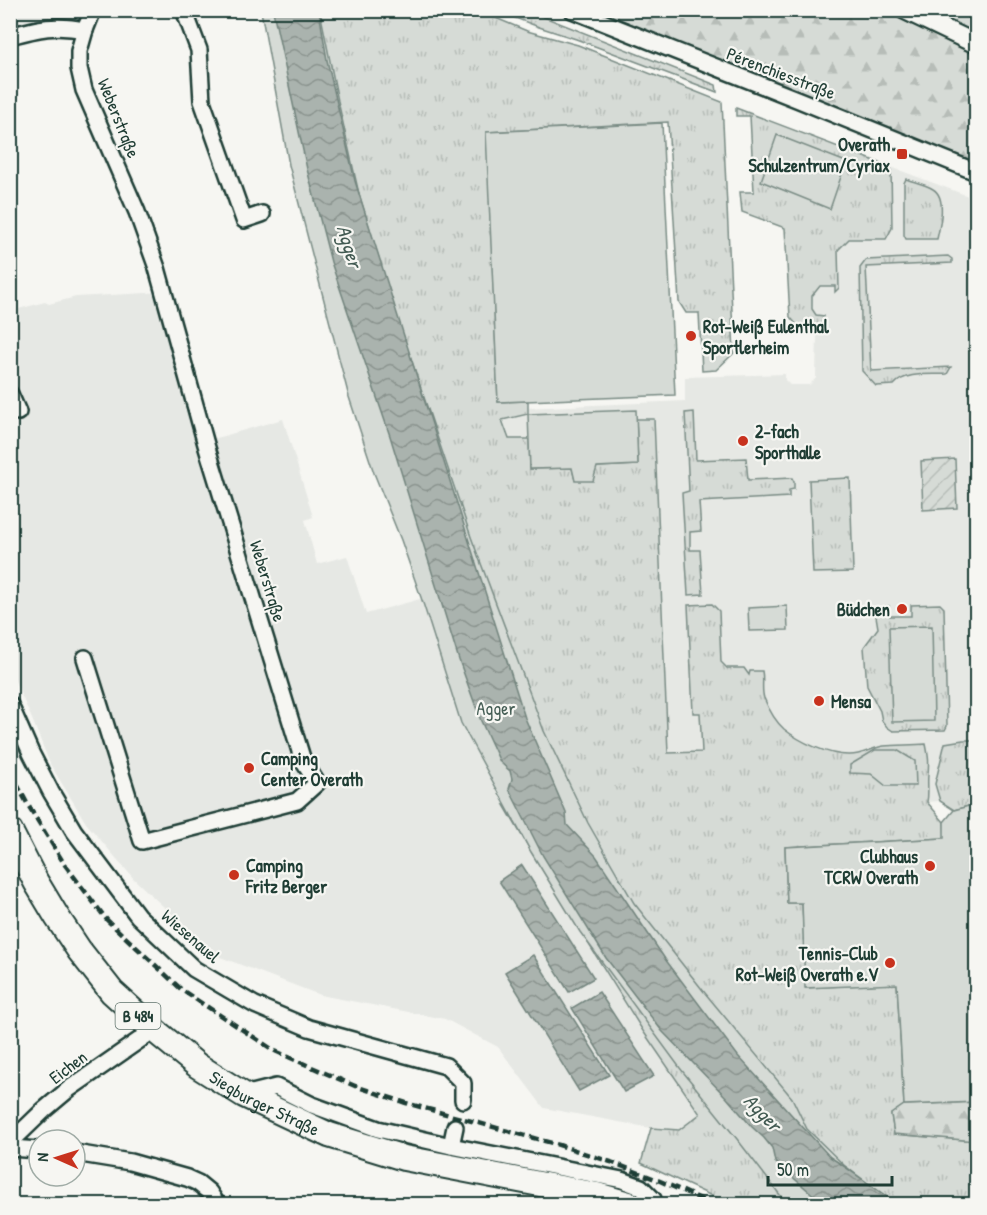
<svg xmlns="http://www.w3.org/2000/svg" width="987" height="1215" font-family="'Patrick Hand',sans-serif">
	<defs>
		<pattern id="grass-tufts" width="24" height="20" patternUnits="userSpaceOnUse" patternTransform="scale(1.5)"><rect width="24" height="20" fill="#d6dbd6"/><path d="M3 7l-1-3M5 7V3M7 7l1-3M15 17l-1-3M17 17v-4M19 17l1-3" fill="none" stroke="#b7bdb8"/></pattern>
		<pattern id="forest-firs" width="22" height="20" patternUnits="userSpaceOnUse" patternTransform="scale(1.5)"><rect width="22" height="20" fill="#d6dbd6"/><path d="M5 1l3.5 6h-7zM16 11l3.5 6h-7z" fill="#b7bdb8"/></pattern>
		<pattern id="garden-furrows" width="10" height="10" patternUnits="userSpaceOnUse" patternTransform="scale(1.5)"><rect width="10" height="10" fill="#d6dbd6"/><path d="M-1 1l2-2M0 10L10 0M9 11l2-2" fill="none" stroke="#b7bdb8"/></pattern>
		<pattern id="water-waves" width="16" height="10" patternUnits="userSpaceOnUse" patternTransform="scale(1.5)"><rect width="16" height="10" fill="#aab3ae"/><path d="M0 5q4-4 8 0t8 0" fill="none" stroke="#8a938e"/></pattern>
	</defs>
	<rect width="100%" height="100%" fill="#f6f6f2"/>
	<filter id="ink" filterUnits="userSpaceOnUse"><feTurbulence type="fractalNoise" baseFrequency=".0167" numOctaves="2"/><feDisplacementMap in="SourceGraphic" scale="12" xChannelSelector="R" yChannelSelector="G"/><feConvolveMatrix kernelMatrix="1 2 1 2 8 2 1 2 1" color-interpolation-filters="sRGB"/></filter>
	<g filter="url(#ink)">
		<g fill="#e6e8e4">
			<polygon points="11,10 72,10 72,11 11,27"/>
			<polygon points="891,167 976,199 976,748 954,810 940,801 927,802 698,829 475,410 685,401 685,377 785,374 785,380 790,385 809,385 816,378 817,331 813,325 812,296 820,286 835,286 835,291 838,250 849,239 891,229"/>
			<polygon points="164,292 210,440 283,419 313,517 305,520 317,564 347,556 366,614 438,594 519,807 504,806 532,853 643,1031 700,1114 679,1130 651,1128 544,1108 498,1047 445,1019 320,995 215,955 134,879 86,823 50,764 32,719 11,672 11,311 45,302 49,304 76,297"/>
		</g>
		<g fill="url(#grass-tufts)" stroke="#7a8c85" stroke-width="1.5">
			<path d="M 319,11 L 479,11 L 527,31 L 578,45 L 722,102 L 734,353 L 716,370 L 702,371 L 699,313 L 686,313 L 679,302 L 668,122 L 487,132 L 498,402 L 528,401 L 528,414 L 502,420 L 509,439 L 529,439 L 530,469 L 572,468 L 575,480 L 597,467 L 638,465 L 636,419 L 654,419 L 668,753 L 702,752 L 700,713 L 693,713 L 688,605 L 712,604 L 719,611 L 721,662 L 727,668 L 744,668 L 749,675 L 750,671 L 762,671 C 764,680 761,690 764,698 C 769,710 775,721 784,729 C 800,742 828,755 848,755 C 861,756 871,748 884,746 C 897,745 912,745 926,744 C 929,759 929,761 928,775 C 927,784 929,793 927,802 L 944,822 L 945,838 L 785,847 L 787,903 L 802,903 L 806,988 L 897,983 L 904,1105 L 891,1114 L 894,1134 L 976,1141 L 976,1204 L 898,1204 L 871,1187 L 848,1168 L 830,1157 L 738,1056 L 558,793 L 412,365 L 355,181 L 327,59 Z"/>
			<polygon points="497,11 529,11 716,85 717,92 576,39 539,27"/>
			<polygon points="736,108 891,167 892,228 886,239 849,239 838,250 839,288 835,292 835,286 820,286 812,296 812,309 816,315 824,316 824,327 818,331 813,328 813,325 797,325 790,317 785,228 742,212 740,192 754,192 750,116 736,116"/>
			<path d="M 906,179 C 914,182 925,184 933,189 C 947,197 940,226 937,239 L 906,239 L 904,235 L 904,183 Z"/>
			<path d="M 948,256 L 952,259 L 952,263 L 866,267 L 871,371 L 951,367 L 947,374 C 931,375 905,371 894,385 L 876,386 L 862,371 L 860,268 L 866,260 Z"/>
			<polygon points="694,412 696,460 746,458 748,480 792,478 794,482 794,489 789,490 789,497 699,502 701,531 690,532 690,550 700,550 703,594 688,595 682,493 689,491 685,413"/>
			<polygon points="850,478 853,572 813,573 809,480"/>
			<polygon points="940,604 944,608 947,726 945,730 893,731 887,727 882,721 880,711 867,686 864,647 878,628 876,616 883,607 889,606 890,616 911,616 911,605"/>
			<polygon points="963,740 976,740 976,804 954,810 940,801 935,784 945,743"/>
			<polygon points="504,805 510,806 824,1204 729,1204 641,1163 651,1128 679,1130 700,1114 643,1031 532,853"/>
		</g>
		<g fill="url(#forest-firs)" stroke="#7a8c85" stroke-width="1.5">
			<polygon points="605,11 888,11 902,18 976,53 976,164 610,18"/>
			<polygon points="921,11 976,11 976,36"/>
			<polygon points="976,1102 976,1141 894,1134 891,1114 904,1105"/>
		</g>
		<g fill="#d6dbd6" stroke="#7a8c85" stroke-width="1.5">
			<polygon points="261,11 320,11 338,101 366,225 471,537 544,731 588,823 634,903 705,993 792,1098 807,1129 851,1172 897,1204 787,1204 737,1139 680,1068 580,932 531,852 461,723 424,606 401,540 374,473 349,397 289,165"/>
			<polygon points="662,123 675,395 498,402 486,132"/>
			<polygon points="777,135 846,162 830,209 761,181"/>
			<polygon points="636,410 638,465 597,467 593,481 575,481 572,468 530,469 528,414"/>
			<polygon points="787,606 788,630 749,631 748,608"/>
			<polygon points="932,626 934,721 892,722 889,627"/>
			<polygon points="875,750 897,750 915,761 916,786 886,786 871,774 850,773 850,765"/>
			<polygon points="976,804 976,1102 904,1105 897,984 805,988 802,903 787,903 785,847 944,838 944,822 954,810"/>
		</g>
		<polygon fill="url(#garden-furrows)" stroke="#7a8c85" stroke-width="1.5" points="955,459 957,508 923,510 921,461"/>
		<g fill="url(#water-waves)" stroke="#72847d" stroke-width="1.5">
			<path d="M 273,11 L 319,11 L 327,60 L 355,181 L 525,718 L 566,813 L 567,825 L 596,856 L 665,959 L 738,1056 L 830,1157 C 854,1172 875,1189 898,1204 L 824,1204 L 775,1162 L 772,1148 L 764,1138 L 752,1127 L 727,1098 L 662,1031 L 606,958 L 543,856 L 509,789 L 512,779 L 510,771 L 500,762 L 481,721 L 459,660 L 390,436 L 331,262 L 307,169 Z"/>
			<polygon points="522,865 594,978 569,992 499,881"/>
			<polygon points="533,955 609,1075 579,1091 505,972"/>
			<polygon points="599,992 654,1076 624,1092 572,1008"/>
		</g>
		<g fill="none" stroke-linecap="round" stroke-linejoin="round">
			<g stroke="#1f3d34" stroke-width="20">
				<g id="minor">
					<polyline points="184,10 199,50 202,101 244,220 262,214"/>
					<polyline points="572,10 799,100 976,172"/>
					<path d="M 10,36 C 39,28 55,24 85,30 L 93,10"/>
					<polyline points="10,394 18,412"/>
					<polyline points="85,658 142,841 297,801 317,783 303,761 207,448 157,268 137,212 84,90 79,68 79,51 85,30"/>
					<polyline points="10,705 31,753 51,792 74,831 138,916 194,969 255,1005 309,1028 446,1066 463,1083 463,1100"/>
					<polyline points="244,1095 276,1087 312,1105 378,1129 451,1146 622,1180 641,1187 653,1199 652,1204"/>
					<polyline points="10,1141 14,1139 44,1110 69,1089 154,1030"/>
					<polyline points="451,1146 455,1127"/>
					<polyline points="10,1148 39,1150"/>
					<polyline points="75,1153 130,1162 187,1178 198,1183 209,1192 217,1204"/>
				</g>
			</g>
			<g stroke="#1f3d34" stroke-width="22">
				<polyline id="tertiary" points="905,10 976,44"/>
			</g>
			<g stroke="#1f3d34" stroke-width="28">
				<g id="primary">
					<path id="s1" d="M 10,831 L 36,882 L 57,917 L 79,950 L 112,992 L 154,1030 L 198,1066 L 244,1095 L 329,1135 L 404,1158 L 597,1195 L 629,1204"/>
				</g>
			</g>
			<use href="#minor" stroke="#f6f6f2" stroke-width="15"/>
			<use href="#tertiary" stroke="#f6f6f2" stroke-width="18"/>
			<use href="#primary" stroke="#f6f6f2" stroke-width="24"/>
			<polyline stroke="#1f3d34" stroke-width="4.5" stroke-dasharray="9 4.5" stroke-linecap="butt" points="10,771 28,805 65,865 107,920 183,991 275,1051 355,1086 406,1103 559,1145 611,1162 660,1181 712,1204"/>
		</g>
	</g>
	<g fill="#c8321e" stroke="#f6f6f2" stroke-width="2">
		<rect x="896" y="148" width="12" height="12" rx="3"/>
		<circle cx="691" cy="336" r="6"/>
		<circle cx="743" cy="441" r="6"/>
		<circle cx="902" cy="609" r="6"/>
		<circle cx="819" cy="701" r="6"/>
		<circle cx="249" cy="768" r="6"/>
		<circle cx="930" cy="866" r="6"/>
		<circle cx="234" cy="875" r="6"/>
		<circle cx="890" cy="963" r="6"/>
	</g>
	<g text-anchor="middle" dominant-baseline="central" stroke-width="4.5" stroke-linejoin="round" paint-order="stroke">
		<rect fill="#f6f6f2" stroke="#60746d" stroke-width="1.5" x="115.5" y="1003" width="45" height="26" rx="4.5"/>
		<g font-size="16" font-weight="bold" fill="#1f3d34">
			<text x="138" y="1016">B 484</text>
		</g>
		<g font-size="18" fill="#1f3d34" stroke="#f6f6f2">
			<text transform="translate(781 73) rotate(21)">Pérenchiesstraße</text>
			<text transform="translate(119 118) rotate(68)">Weberstraße</text>
			<text transform="translate(268 581) rotate(73)">Weberstraße</text>
			<text transform="translate(191 936) rotate(41)">Wiesenauel</text>
			<text transform="translate(68 1067) rotate(-37)">Eichen</text>
			<text stroke="none"><textPath href="#s1" startOffset="381">Siegburger Straße</textPath></text>
		</g>
		<g font-size="18" font-weight="bold" fill="#1f3d34" stroke="#f6f6f2" text-anchor="start">
			<text x="890" y="144" text-anchor="end">Overath<tspan x="890" dy="21">Schulzentrum/Cyriax</tspan></text>
			<text x="703" y="326">Rot-Weiß Eulenthal<tspan x="703" dy="21">Sportlerheim</tspan></text>
			<text x="755" y="431">2-fach<tspan x="755" dy="21">Sporthalle</tspan></text>
			<text x="890" y="609" text-anchor="end">Büdchen</text>
			<text x="831" y="701">Mensa</text>
			<text x="261" y="758">Camping<tspan x="261" dy="21">Center Overath</tspan></text>
			<text x="918" y="856" text-anchor="end">Clubhaus<tspan x="918" dy="21">TCRW Overath</tspan></text>
			<text x="246" y="865">Camping<tspan x="246" dy="21">Fritz Berger</tspan></text>
			<text x="878" y="953" text-anchor="end">Tennis-Club<tspan x="878" dy="21">Rot-Weiß Overath e.V</tspan></text>
		</g>
		<g font-size="18" fill="#445d54" stroke="#f6f6f2">
			<text x="496" y="708">Agger</text>
		</g>
		<g font-size="20" font-style="italic" fill="#425a52" stroke="#f6f6f2">
			<text transform="translate(350 246) rotate(73)">Agger</text>
			<text transform="translate(763 1112) rotate(46)">Agger</text>
		</g>
	</g>
	<rect width="987" height="1215" fill="none" stroke="#f6f6f2" stroke-width="36"/>
	<rect x="18" y="18" width="951" height="1179" fill="none" stroke="#1f3d34" stroke-width="2" filter="url(#ink)"/>
	<g transform="translate(57 1158) rotate(273)"><circle r="28" fill="#f6f6f2" stroke="#a0aca6" stroke-width="1.5"/>
	<path d="M0-4.5L10 22L0 15L-10 22Z" fill="#c8321e"/>
	<text y="-9" font-size="16" font-weight="bold" text-anchor="middle" fill="#1f3d34">N</text>
	</g>
	<path d="M768 1176v9h124v-9" fill="none" stroke="#1f3d34" stroke-width="3"/>
	<text x="777" y="1176" font-size="18" fill="#1f3d34" stroke="#f6f6f2" stroke-width="4.5" paint-order="stroke">50 m</text>
</svg>
